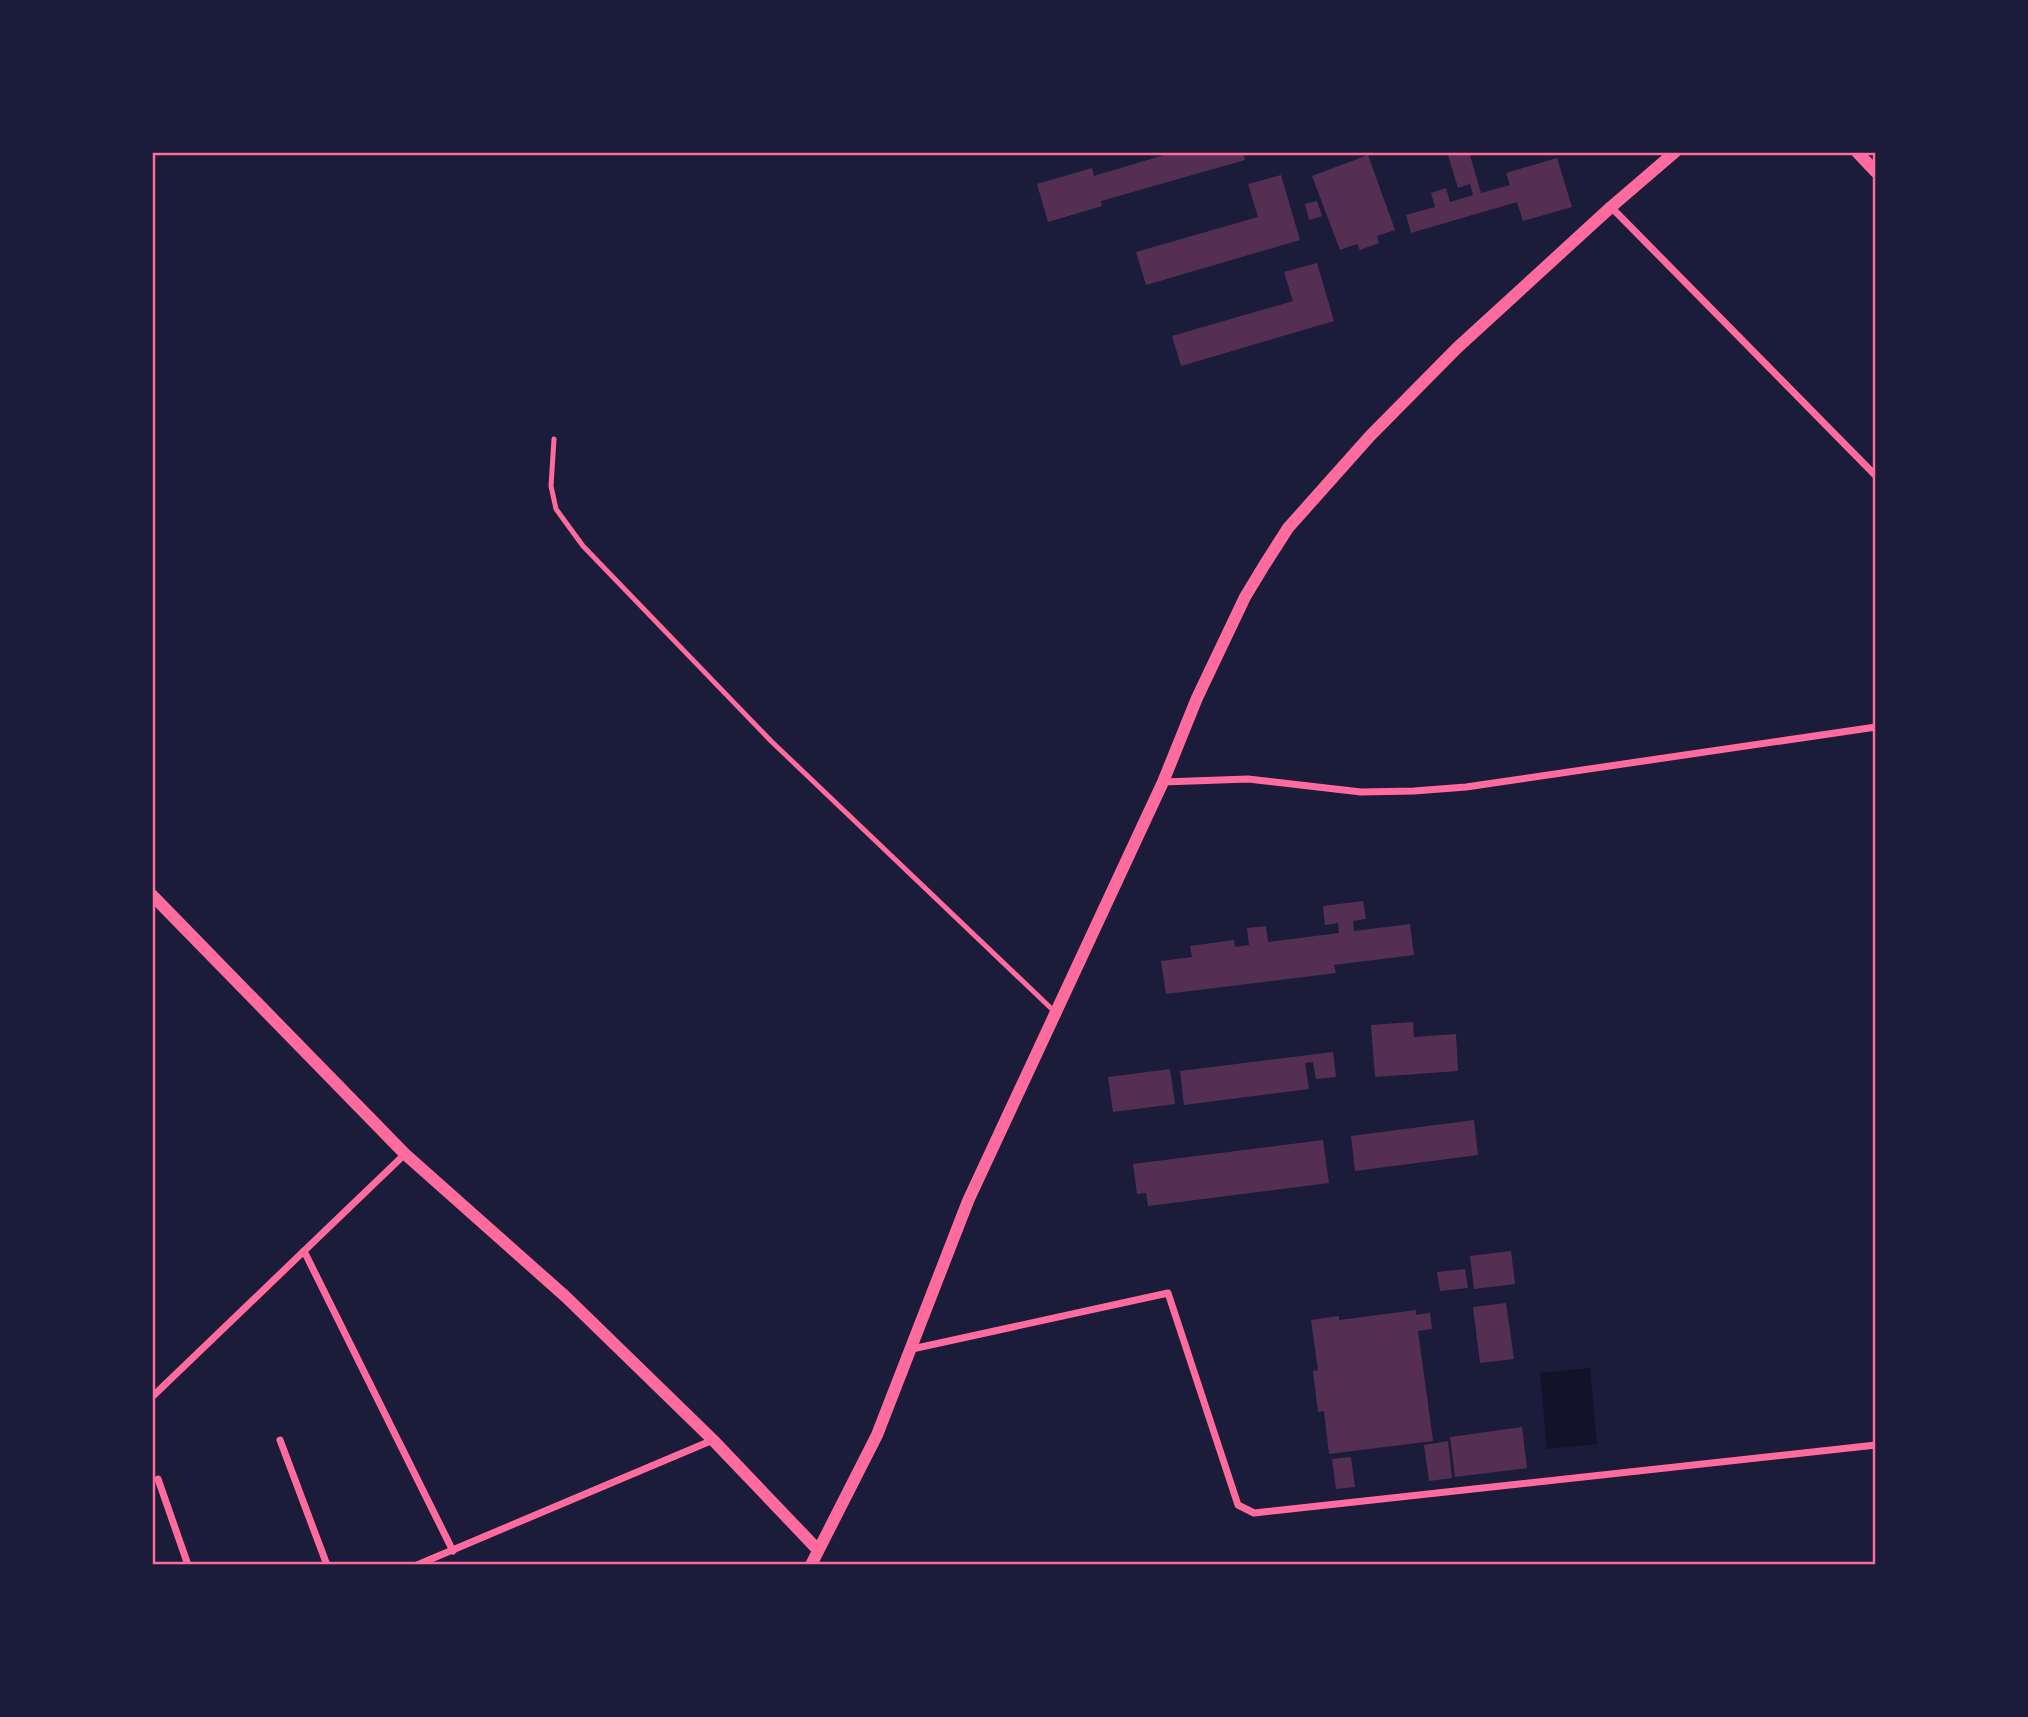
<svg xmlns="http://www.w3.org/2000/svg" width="2028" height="1717" font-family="'Zilla Slab',serif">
	<rect width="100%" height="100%" fill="#1b1b3a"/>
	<polygon fill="#12122b" points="1590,1368 1597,1444 1547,1449 1540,1373"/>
	<g fill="#542f53">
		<polygon points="1174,152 1243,152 1245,160 1101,201 1102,206 1048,222 1037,184 1092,168 1094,176"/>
		<polygon points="1447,152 1469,152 1481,193 1510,185 1506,173 1557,158 1572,207 1523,221 1517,202 1411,233 1406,215 1435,207 1431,193 1446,188 1450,202 1473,195 1470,184 1458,188"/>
		<polygon points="1368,155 1395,230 1377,236 1379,243 1360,250 1357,244 1340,250 1312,176"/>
		<polygon points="1281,175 1300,240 1146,285 1136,252 1258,217 1248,184"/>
		<polygon points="1317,201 1322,216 1309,220 1305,204"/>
		<polygon points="1317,263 1334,321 1181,366 1172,336 1293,301 1284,272"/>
		<polygon points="1363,901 1366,919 1353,921 1354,931 1410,924 1414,955 1334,965 1336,973 1166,994 1161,961 1192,957 1190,946 1234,940 1235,947 1249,945 1247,928 1266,926 1268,942 1339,933 1338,923 1325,925 1323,906"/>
		<polygon points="1413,1022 1414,1037 1456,1034 1458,1071 1375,1077 1371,1025"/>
		<polygon points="1333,1052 1336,1077 1316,1079 1313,1062 1305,1063 1309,1089 1184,1105 1180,1071"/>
		<polygon points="1170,1069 1175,1104 1113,1112 1108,1077"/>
		<polygon points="1474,1120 1478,1155 1355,1171 1351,1136"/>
		<polygon points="1323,1140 1329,1183 1148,1206 1146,1193 1137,1194 1133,1164"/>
		<polygon points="1511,1251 1515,1284 1474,1289 1470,1256"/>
		<polygon points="1465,1269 1468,1288 1440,1291 1437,1272"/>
		<polygon points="1506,1303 1514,1359 1480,1363 1473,1307"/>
		<polygon points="1416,1310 1416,1315 1430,1313 1432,1329 1418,1331 1433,1441 1329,1454 1324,1411 1318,1412 1313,1371 1318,1370 1311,1320 1339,1316 1339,1320"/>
		<polygon points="1522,1427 1527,1468 1455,1477 1450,1437"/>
		<polygon points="1448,1441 1452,1478 1429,1481 1424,1445"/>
		<polygon points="1351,1457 1355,1487 1336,1489 1332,1459"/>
	</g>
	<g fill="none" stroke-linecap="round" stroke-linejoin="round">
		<polyline stroke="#ff6b9d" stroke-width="5" points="554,439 551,486 556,509 583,546 771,741 1056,1013"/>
		<g stroke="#ff6b9d" stroke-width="7">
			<polyline points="1611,207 1876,476"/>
			<polyline points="1163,782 1248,779 1361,792 1414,791 1466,787 1876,727"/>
			<polyline points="304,1251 453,1551"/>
			<polyline points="912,1349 1168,1293 1238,1505 1254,1513 1876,1445"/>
			<polyline points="152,1397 405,1154"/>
			<polyline points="280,1440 327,1565"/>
			<polyline points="158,1479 188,1565"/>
			<polyline points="417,1565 713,1440"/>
		</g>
		<g stroke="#ff6b9d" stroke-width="12">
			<polyline points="1857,152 1876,172"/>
			<polyline points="152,895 405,1154 566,1297 713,1440 818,1550"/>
			<polyline points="811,1565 877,1435 968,1201 1163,782 1197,698 1245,597 1265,564 1288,528 1370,436 1457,348 1611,207 1675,152"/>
		</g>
	</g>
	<rect width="2028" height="1717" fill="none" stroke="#1b1b3a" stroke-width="308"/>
	<rect x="154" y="154" width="1720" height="1409" fill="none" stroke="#ff6b9d" stroke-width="2.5"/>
</svg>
